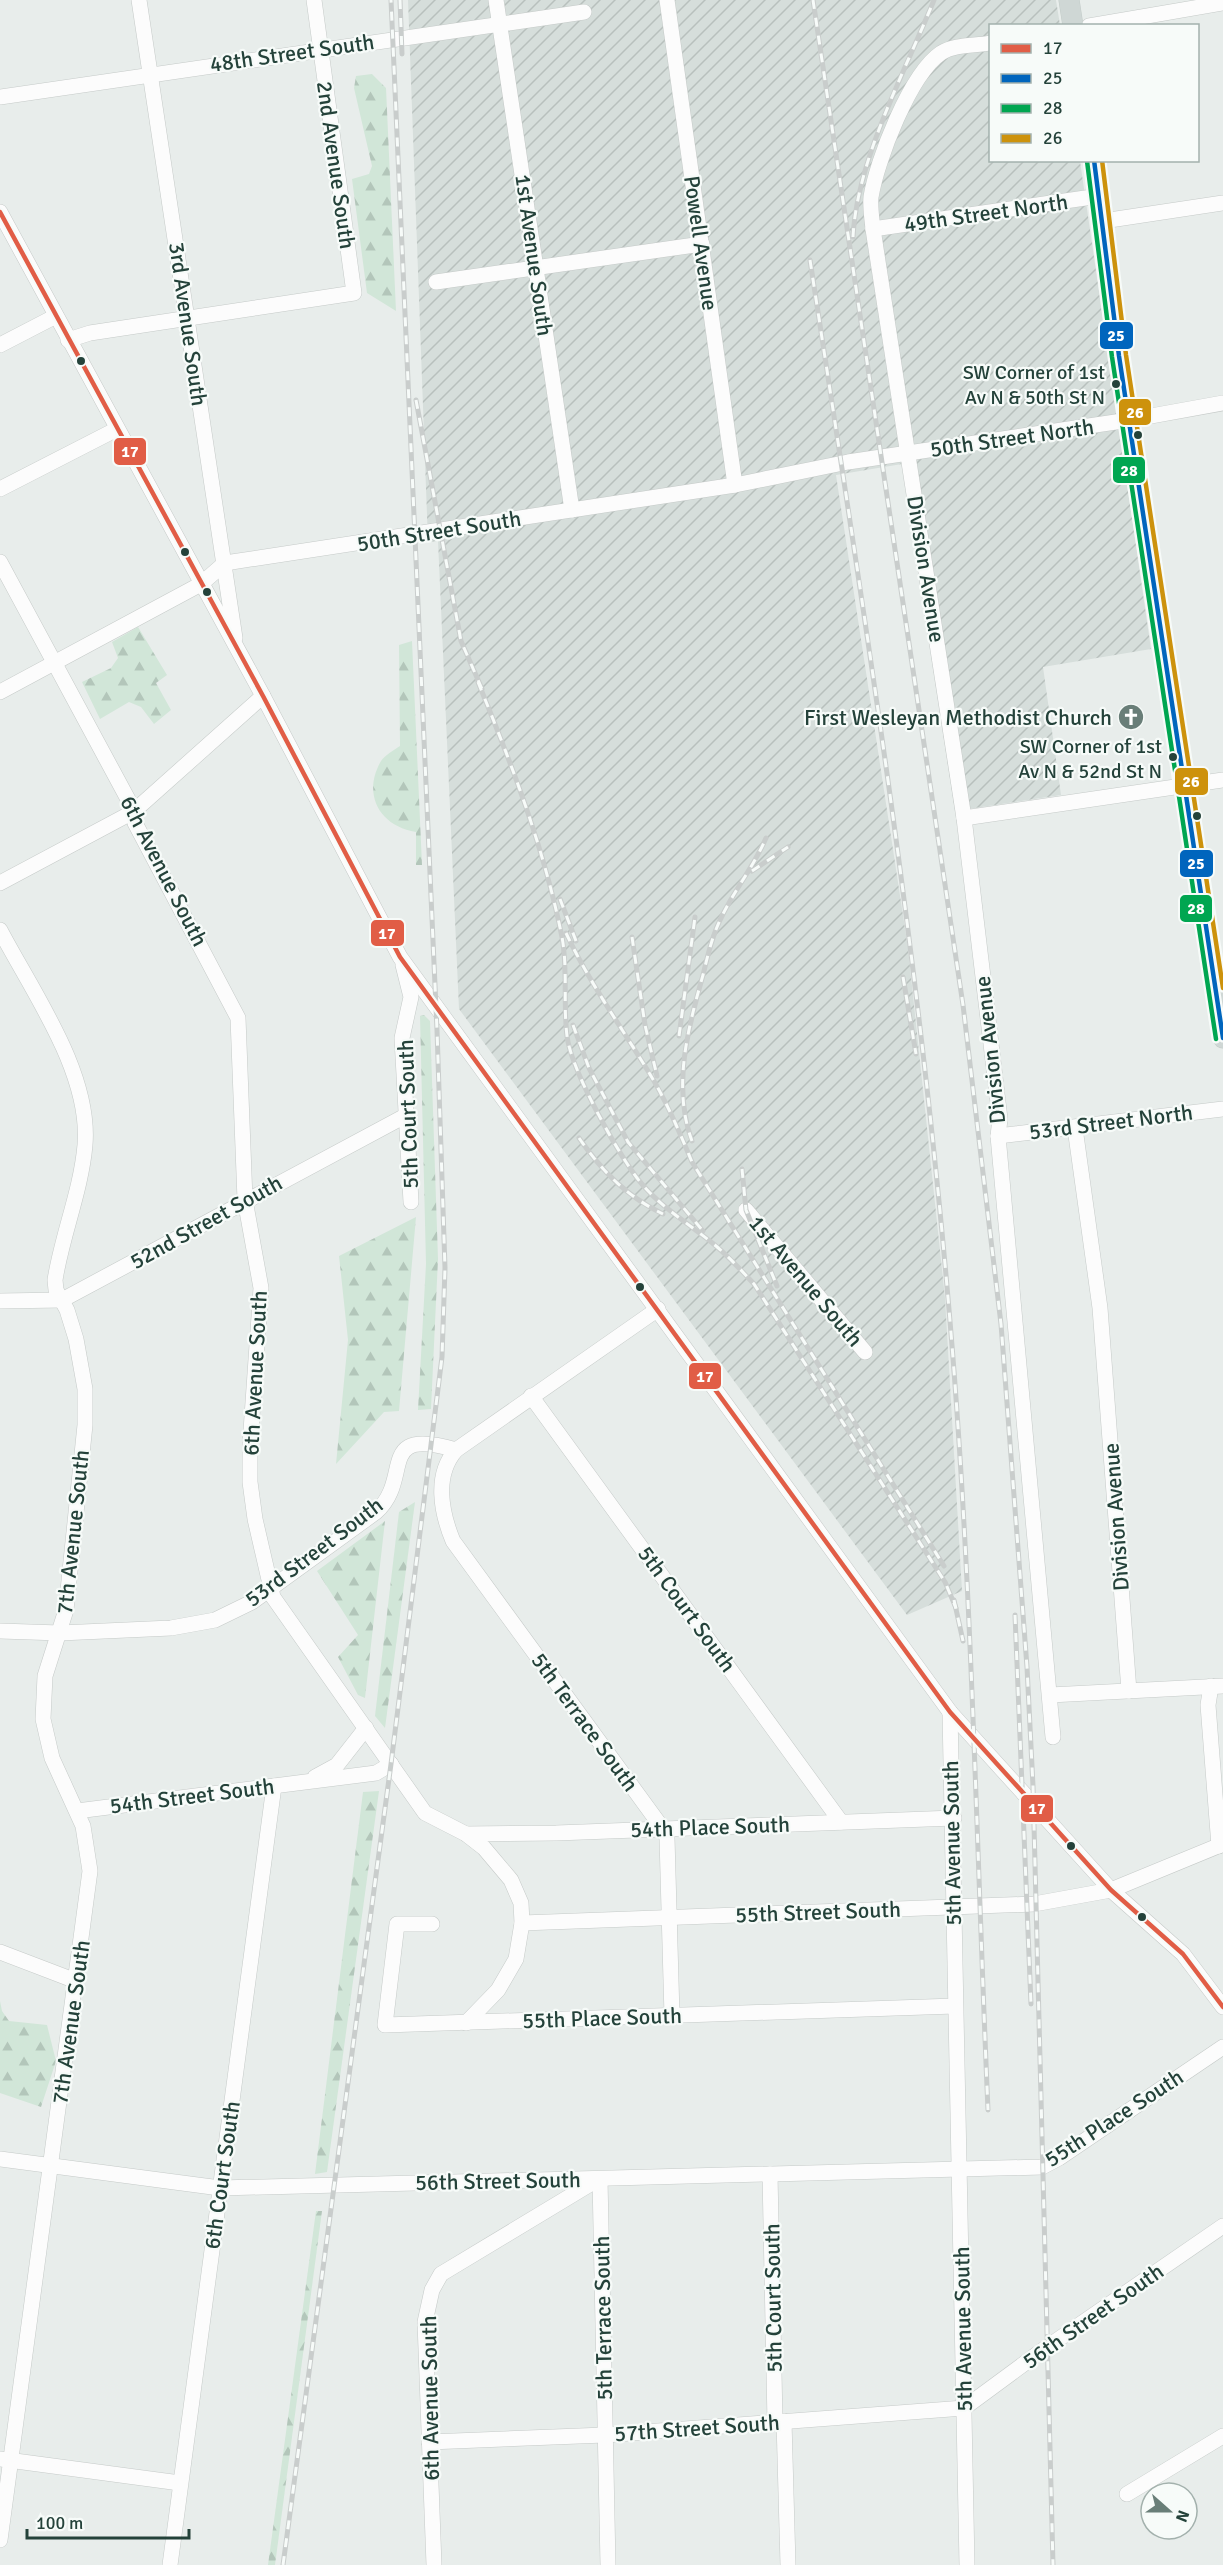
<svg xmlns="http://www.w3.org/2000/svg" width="1223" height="2565" font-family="Signika,sans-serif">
	<defs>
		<pattern id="industrial-furrows" width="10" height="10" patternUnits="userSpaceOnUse" patternTransform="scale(1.5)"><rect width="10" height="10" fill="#d6dedb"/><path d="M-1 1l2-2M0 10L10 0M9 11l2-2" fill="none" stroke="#b8c0bd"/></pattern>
		<pattern id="forest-firs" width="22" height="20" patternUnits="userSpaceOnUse" patternTransform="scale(1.5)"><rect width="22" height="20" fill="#d1e6d8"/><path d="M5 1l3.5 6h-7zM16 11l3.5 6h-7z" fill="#b3c6ba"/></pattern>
	</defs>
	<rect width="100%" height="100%" fill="#e8edeb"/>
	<polygon fill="url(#industrial-furrows)" points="408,0 1056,0 1060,25 990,26 990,160 1080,161 1151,649 1043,667 1061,795 955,811 902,464 836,475 908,948 945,1298 962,1591 907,1615 459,1009 438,541 428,542"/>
	<g fill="url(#forest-firs)">
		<polygon points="372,74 386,88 396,311 367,293 352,179 369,174 372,166 354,88 356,76"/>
		<polygon points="138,627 167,675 156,683 171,710 154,724 141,707 129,702 100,719 82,682 111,668 118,658 112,642"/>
		<path d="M 412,641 L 422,865 L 416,865 L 416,832 C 379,826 362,794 381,761 C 385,755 394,750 400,746 L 399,645 Z"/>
		<polygon points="424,1015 430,1021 438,1259 431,1409 418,1410 426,1264 420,1016"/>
		<polygon points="416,1217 399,1411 384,1412 336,1464 348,1340 339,1256"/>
		<polygon points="415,1502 385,1728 375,1716 399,1512"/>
		<polygon points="385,1521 365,1698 358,1695 338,1657 358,1635 317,1571"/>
		<polygon points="379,1791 327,2172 315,2174 363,1792"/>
		<polygon points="0,2001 2,2011 9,2021 47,2025 56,2061 41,2107 0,2093"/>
		<polygon points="316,2211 322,2211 275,2565 268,2565"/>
	</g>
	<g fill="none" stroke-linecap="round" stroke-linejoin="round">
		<g stroke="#c5cac8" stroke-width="16">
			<g id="minor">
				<polyline points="139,0 235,638"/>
				<polyline points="496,0 572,510"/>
				<polyline points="667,0 735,485"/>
				<polyline points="1089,26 1223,3"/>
				<path d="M 990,43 C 975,46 955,44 941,53 C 910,74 877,160 871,197 C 870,207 872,219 873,229 L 964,818 L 1000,1119 L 998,1136 L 1053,1737"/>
				<polyline points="0,97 584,12"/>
				<polyline points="0,212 263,696 400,957 950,1712 1111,1890 1183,1954 1223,2007"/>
				<polyline points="1103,221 1223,203"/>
				<polyline points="873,229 1099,196"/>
				<polyline points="436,282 702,244"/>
				<polyline points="68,340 90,333 354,293 314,0"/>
				<polyline points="0,345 56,316"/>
				<polyline points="0,489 117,429"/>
				<polyline points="0,562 130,803 135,823 238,1018 245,1200 261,1288 250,1445 250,1482 255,1519 273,1597 425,1813 466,1834 484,1848 511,1880 521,1903 522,1923 516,1959 498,1990 466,2023"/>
				<polyline points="0,692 201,584 225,563 735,485 848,462 1129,420 1223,403"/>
				<polyline points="964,818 1223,780"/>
				<polyline points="0,883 133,812 263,696"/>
				<path d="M 0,930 C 33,993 91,1073 85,1145 C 81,1191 62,1235 55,1280 L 56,1290 L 67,1310 L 76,1339 L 85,1389 L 85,1425 L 66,1610 L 45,1676 L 43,1719 L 52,1758 L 83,1826 L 90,1871 L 0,2540"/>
				<polyline points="403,965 411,997 402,1038 411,1202"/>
				<polyline points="1075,1128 1100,1308 1129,1691"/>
				<polyline points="998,1136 1223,1109"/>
				<polyline points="746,1210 865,1352"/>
				<polyline points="0,1301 62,1300 405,1116"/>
				<polyline points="531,1396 841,1822"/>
				<path d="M 456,1450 C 434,1475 441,1512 453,1541 L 663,1829 L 667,1838 L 672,2016"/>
				<path d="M 0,1631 L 60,1633 L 171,1628 L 215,1620 L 252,1602 L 376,1512 C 414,1478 374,1426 456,1450 L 658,1309"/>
				<polyline points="1211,1686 1208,1705 1219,1846"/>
				<polyline points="1050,1695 1223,1686"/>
				<polyline points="950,1712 967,2565"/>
				<polyline points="315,1777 337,1765 366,1728"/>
				<polyline points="77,1811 376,1773 391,1764"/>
				<polyline points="466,1834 556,1833 954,1818"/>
				<polyline points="522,1923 1034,1904 1111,1890 1223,1844"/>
				<polyline points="432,1924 397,1924 385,2025 955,2006"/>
				<polyline points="0,1952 76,1981"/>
				<polyline points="0,2159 220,2188 1042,2167 1059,2158 1223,2047"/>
				<polyline points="770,2174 775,2422"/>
				<polyline points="600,2179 608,2565"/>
				<polyline points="784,2421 788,2565"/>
				<polyline points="429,2442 605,2435 964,2408 1040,2352 1223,2226"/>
				<polyline points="0,2459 180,2483"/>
				<polyline points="1127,2494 1223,2436"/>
				<polyline points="170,2565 274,1786"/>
				<polyline points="434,2565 425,2322 432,2290 441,2274 597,2180"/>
			</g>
		</g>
		<g stroke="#c3ccc9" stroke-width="21">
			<g id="major">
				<polyline points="1069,0 1073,26"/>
				<polyline points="1094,160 1119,356 1223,1038"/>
			</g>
		</g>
		<use href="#minor" stroke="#fcfcfc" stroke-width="15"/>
		<use href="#major" stroke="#cfd7d5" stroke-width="20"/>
		<g stroke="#c9cdcc" stroke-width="5">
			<g id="rail">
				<polyline points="400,0 402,54"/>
				<polyline points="813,0 963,1005 1001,1324 1027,1667 1033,1786 1053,2565"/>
				<path d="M 853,237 C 857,159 905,72 934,0"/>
				<path d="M 810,260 C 863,605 918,950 948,1298 C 972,1568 976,1840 988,2110"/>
				<polyline points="416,400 461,641 482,689"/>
				<path d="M 478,682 C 512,765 544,848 562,937 C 568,970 563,1003 567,1036 C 571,1069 612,1142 632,1171 C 654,1204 686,1221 716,1246 C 730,1258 742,1271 754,1284 L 945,1582 L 956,1608"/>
				<polyline points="752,871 788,847"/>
				<polyline points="560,899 576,941"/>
				<path d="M 566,933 C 589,982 620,1025 648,1071 C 666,1100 679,1131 692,1162 L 944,1566"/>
				<polyline points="632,937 645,1025 657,1076"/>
				<polyline points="903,977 916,1054"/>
				<polyline points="573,1025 589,1068 628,1142 703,1231"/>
				<polyline points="679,1036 695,917"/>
				<path d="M 579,1138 C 602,1171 626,1196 663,1214"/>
				<path d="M 692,1141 C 672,1087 688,1028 703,975 C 708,954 713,933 723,914 C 736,888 754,866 766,838"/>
				<polyline points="742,1169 746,1210 777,1286"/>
				<polyline points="954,1600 963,1641"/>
				<polyline points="1015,1615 1031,2004"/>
				<polyline points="283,2565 391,1764 442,1357 445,1268 437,1030 391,0"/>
			</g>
		</g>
		<use href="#rail" stroke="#f7fbf9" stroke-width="3" stroke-dasharray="9" stroke-linecap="butt"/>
		<g stroke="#f7fbf9" stroke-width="9">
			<polyline id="bus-1" points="0,212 263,696 400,957 950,1712 1111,1890 1183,1954 1223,2007"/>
		</g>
		<g stroke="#f7fbf9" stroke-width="9">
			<polyline id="bus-2" points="1094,160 1119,356 1223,1038"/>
		</g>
		<g stroke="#f7fbf9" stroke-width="9">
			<polyline id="bus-3" points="1087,161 1112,357 1216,1039"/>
		</g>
		<g stroke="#f7fbf9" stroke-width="9">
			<polyline id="bus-4" points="1102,160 1126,355 1223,988"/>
		</g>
		<use href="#bus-1" stroke="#e15d46" stroke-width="4.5"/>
		<use href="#bus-2" stroke="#0065bd" stroke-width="4.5"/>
		<use href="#bus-3" stroke="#00a651" stroke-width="4.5"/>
		<use href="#bus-4" stroke="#cd920c" stroke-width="4.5"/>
	</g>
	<defs>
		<g id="church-disc" transform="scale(1.35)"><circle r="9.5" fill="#697e78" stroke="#f7fbf9"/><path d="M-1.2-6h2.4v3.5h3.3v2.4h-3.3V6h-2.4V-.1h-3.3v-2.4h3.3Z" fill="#fff"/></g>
	</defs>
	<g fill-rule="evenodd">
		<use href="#church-disc" x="1131" y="717"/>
	</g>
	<g fill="#24423a" stroke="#f7fbf9" stroke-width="2">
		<circle cx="81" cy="361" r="5"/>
		<circle cx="1116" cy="384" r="5"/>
		<circle cx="1138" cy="435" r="5"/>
		<circle cx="185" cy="552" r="5"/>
		<circle cx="207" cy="592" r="5"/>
		<circle cx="1173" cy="757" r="5"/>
		<circle cx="1197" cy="816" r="5"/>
		<circle cx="640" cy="1287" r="5"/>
		<circle cx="1071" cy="1846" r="5"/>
		<circle cx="1142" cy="1917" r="5"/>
	</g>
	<g text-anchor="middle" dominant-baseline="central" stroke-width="4.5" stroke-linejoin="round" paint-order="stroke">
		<g font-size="20" fill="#24423a" stroke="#f7fbf9" text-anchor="end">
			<text x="1105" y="372">SW Corner of 1st<tspan x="1105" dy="25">Av N &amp; 50th St N</tspan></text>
			<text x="1162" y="746">SW Corner of 1st<tspan x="1162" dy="25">Av N &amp; 52nd St N</tspan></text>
		</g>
		<g font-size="22" fill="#24423a" stroke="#f7fbf9">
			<text transform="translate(292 53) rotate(-8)">48th Street South</text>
			<text transform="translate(336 165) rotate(82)">2nd Avenue South</text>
			<text transform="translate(986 213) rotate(-8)">49th Street North</text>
			<text transform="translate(701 243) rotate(82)">Powell Avenue</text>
			<text transform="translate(534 255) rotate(82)">1st Avenue South</text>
			<text transform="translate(188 324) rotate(82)">3rd Avenue South</text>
			<text transform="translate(1012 438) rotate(-8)">50th Street North</text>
			<text transform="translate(439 531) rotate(-9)">50th Street South</text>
			<text transform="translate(926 569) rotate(81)">Division Avenue</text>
			<text transform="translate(164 871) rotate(63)">6th Avenue South</text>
			<text transform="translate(990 1050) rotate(-96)">Division Avenue</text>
			<text transform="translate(408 1114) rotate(-92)">5th Court South</text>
			<text transform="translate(1111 1122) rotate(-7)">53rd Street North</text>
			<text transform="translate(206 1222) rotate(-29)">52nd Street South</text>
			<text transform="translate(806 1281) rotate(50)">1st Avenue South</text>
			<text transform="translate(255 1373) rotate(-87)">6th Avenue South</text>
			<text transform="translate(1116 1517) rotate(-94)">Division Avenue</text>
			<text transform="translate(73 1532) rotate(-84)">7th Avenue South</text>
			<text transform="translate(314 1552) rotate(-37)">53rd Street South</text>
			<text transform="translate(687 1609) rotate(54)">5th Court South</text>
			<text transform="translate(585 1722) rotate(54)">5th Terrace South</text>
			<text transform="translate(192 1796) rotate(-7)">54th Street South</text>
			<text transform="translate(710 1827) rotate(-2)">54th Place South</text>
			<text transform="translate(952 1843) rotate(-91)">5th Avenue South</text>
			<text transform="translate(818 1912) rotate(-2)">55th Street South</text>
			<text transform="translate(602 2018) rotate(-2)">55th Place South</text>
			<text transform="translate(71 2022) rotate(-82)">7th Avenue South</text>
			<text transform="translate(1114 2118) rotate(-33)">55th Place South</text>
			<text transform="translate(222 2175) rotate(-82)">6th Court South</text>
			<text transform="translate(498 2181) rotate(-1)">56th Street South</text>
			<text transform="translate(773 2298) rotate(-91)">5th Court South</text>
			<text transform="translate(1093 2316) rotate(-35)">56th Street South</text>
			<text transform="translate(603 2318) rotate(-91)">5th Terrace South</text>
			<text transform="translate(963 2329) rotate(-91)">5th Avenue South</text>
			<text transform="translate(430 2398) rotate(-91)">6th Avenue South</text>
			<text transform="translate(697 2428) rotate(-4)">57th Street South</text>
		</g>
		<g font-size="22" fill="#24423a" stroke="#f7fbf9" text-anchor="end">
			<text x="1112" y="717">First Wesleyan Methodist Church</text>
		</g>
	</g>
	<g stroke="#f7fbf9" stroke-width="2">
		<rect x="1099" y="321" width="35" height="29" rx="6" fill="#0065bd"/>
		<rect x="1118" y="398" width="34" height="28" rx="6" fill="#cd920c"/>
		<rect x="113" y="437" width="34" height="29" rx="6" fill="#e15d46"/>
		<rect x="1112" y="456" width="34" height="28" rx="6" fill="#00a651"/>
		<rect x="1174" y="767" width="35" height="29" rx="6" fill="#cd920c"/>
		<rect x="1179" y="849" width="35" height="29" rx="6" fill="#0065bd"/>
		<rect x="1179" y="894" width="34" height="29" rx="6" fill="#00a651"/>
		<rect x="370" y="919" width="35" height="28" rx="6" fill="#e15d46"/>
		<rect x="688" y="1362" width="34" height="28" rx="6" fill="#e15d46"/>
		<rect x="1020" y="1794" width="34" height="29" rx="6" fill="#e15d46"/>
	</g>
	<g font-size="16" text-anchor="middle" font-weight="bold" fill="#fff">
		<text x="1116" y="341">25</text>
		<text x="1135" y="418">26</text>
		<text x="130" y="457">17</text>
		<text x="1129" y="476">28</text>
		<text x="1191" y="787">26</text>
		<text x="1196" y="869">25</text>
		<text x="1196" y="914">28</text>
		<text x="387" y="939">17</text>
		<text x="705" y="1382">17</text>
		<text x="1037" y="1814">17</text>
	</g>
	<rect x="989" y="24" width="210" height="138" fill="#f7fbf9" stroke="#a3b1ad" stroke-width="1.5"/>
	<rect x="1001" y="44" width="30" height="9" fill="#e15d46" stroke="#a3b1ad" stroke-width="1.5"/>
	<text x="1043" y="54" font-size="18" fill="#24423a">17</text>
	<rect x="1001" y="74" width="30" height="9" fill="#0065bd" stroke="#a3b1ad" stroke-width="1.5"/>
	<text x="1043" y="84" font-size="18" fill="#24423a">25</text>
	<rect x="1001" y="104" width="30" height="9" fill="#00a651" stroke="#a3b1ad" stroke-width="1.5"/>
	<text x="1043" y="114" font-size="18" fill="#24423a">28</text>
	<rect x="1001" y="134" width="30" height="9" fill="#cd920c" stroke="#a3b1ad" stroke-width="1.5"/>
	<text x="1043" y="144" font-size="18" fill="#24423a">26</text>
	<g transform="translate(1169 2511) rotate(111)"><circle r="28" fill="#f7fbf9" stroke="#a3b1ad" stroke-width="1.5"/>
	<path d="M0-4.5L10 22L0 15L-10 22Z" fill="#697e78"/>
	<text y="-9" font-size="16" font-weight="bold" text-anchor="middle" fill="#24423a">N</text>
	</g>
	<path d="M27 2529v9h162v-9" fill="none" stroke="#24423a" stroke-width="3"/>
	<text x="36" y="2529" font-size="18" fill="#24423a" stroke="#f7fbf9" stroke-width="4.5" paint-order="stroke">100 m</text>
</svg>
